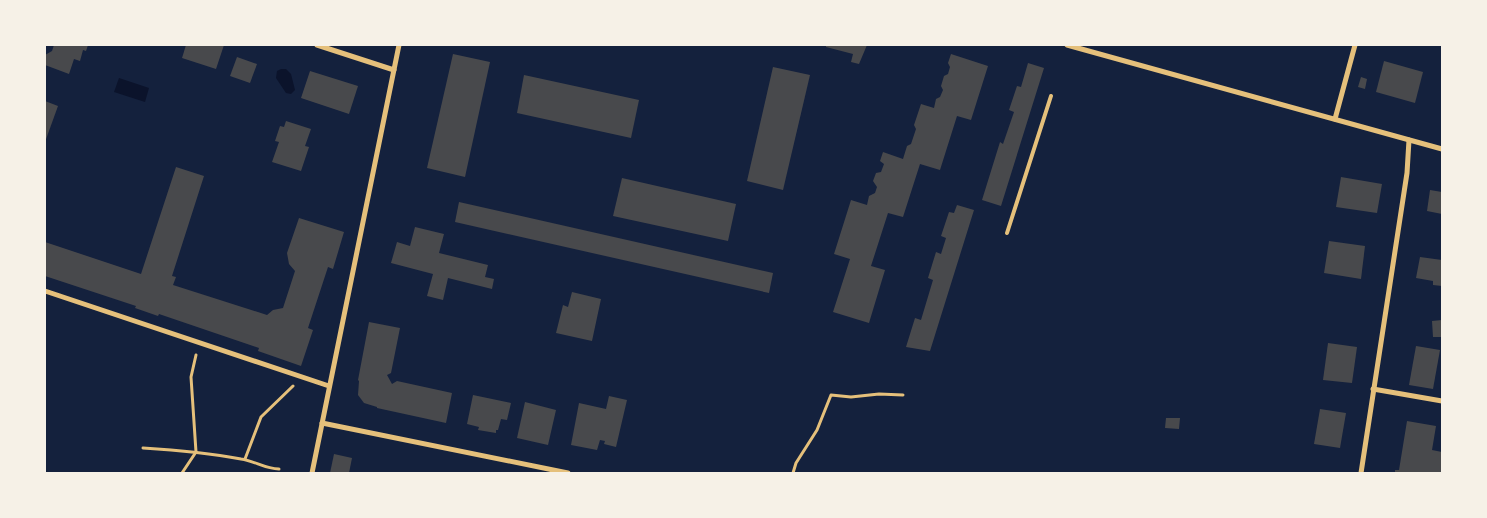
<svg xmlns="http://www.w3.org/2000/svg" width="1487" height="518" font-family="Inter,sans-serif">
	<rect width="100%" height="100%" fill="#14213d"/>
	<g fill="#0b132b">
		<polygon points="281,69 286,69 291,74 295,90 291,94 286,93 276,78 277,71"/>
		<polygon points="119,78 149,88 145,102 114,92"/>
	</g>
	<g fill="#48494c">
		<polygon points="54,45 88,45 86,51 83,50 80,61 74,59 69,74 45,65 45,55 52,51"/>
		<polygon points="186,45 224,45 216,69 182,58"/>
		<polygon points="826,45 867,45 859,64 851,62 853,54 826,47"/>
		<polygon points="453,54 490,62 465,177 427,168"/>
		<polygon points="951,54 988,66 971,120 957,116 940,170 920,164 903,217 888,213 871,266 885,270 869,323 833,312 850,259 834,254 851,200 867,205 869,196 875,193 877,187 873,181 876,173 881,172 884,164 880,161 883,152 903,159 907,146 911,144 916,129 914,125 921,104 934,108 936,99 940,97 943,90 941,86 944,76 948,74 950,67 948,63"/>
		<polygon points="237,57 257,64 250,83 230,76"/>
		<polygon points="1384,61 1423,72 1415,103 1376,92"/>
		<polygon points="1028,63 1044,68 1001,206 982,200 1000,142 1003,144 1014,112 1009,110 1017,86 1021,87"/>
		<polygon points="773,67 810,75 783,190 747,181"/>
		<polygon points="310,71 358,86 349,114 301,98"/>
		<polygon points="524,75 639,100 631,138 517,113"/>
		<polygon points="1361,77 1367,79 1365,89 1358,87"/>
		<polygon points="45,101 58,106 45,142"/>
		<polygon points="286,121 311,129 305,146 309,147 301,171 272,162 279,142 275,141 280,126 284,127"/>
		<polygon points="176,167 204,176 172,276 176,277 173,285 267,315 273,310 283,308 295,271 289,264 287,253 299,218 344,232 333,269 328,267 308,328 313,330 301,366 258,351 259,348 159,314 158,316 135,308 136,306 45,276 45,242 141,274"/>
		<polygon points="1341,177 1382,184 1377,213 1336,207"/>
		<polygon points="622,178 736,204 728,241 613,216"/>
		<polygon points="1430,190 1442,192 1442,214 1427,211"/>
		<polygon points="459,202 773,273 769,293 455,222"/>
		<polygon points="957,205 974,210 930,351 906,347 915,318 921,320 933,280 928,278 936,252 941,254 946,238 941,236 949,212 954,213"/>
		<polygon points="415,227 444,234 439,253 488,265 485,277 494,279 492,289 448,278 443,300 427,296 433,274 391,263 397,242 410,246"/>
		<polygon points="1329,241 1365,246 1361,279 1324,273"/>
		<polygon points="1420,257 1442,260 1442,286 1433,285 1433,281 1416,278"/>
		<polygon points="572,292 601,299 592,341 556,333 563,305 568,307"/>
		<polygon points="1442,320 1442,337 1433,337 1432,321"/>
		<polygon points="369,322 400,328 391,373 387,375 392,384 397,381 452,393 446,423 377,408 377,407 364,403 358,395 359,381 358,380"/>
		<polygon points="1328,343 1357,347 1352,383 1323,380"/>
		<polygon points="1416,346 1440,350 1433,389 1409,385"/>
		<polygon points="473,395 511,403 507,420 501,419 498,430 496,430 496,433 478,430 479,427 467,424"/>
		<polygon points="609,396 627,400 616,447 604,444 605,441 600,440 597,450 571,445 579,403 606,409"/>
		<polygon points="525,402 556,410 548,445 517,438"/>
		<polygon points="1320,409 1346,413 1340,448 1314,444"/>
		<polygon points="1166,418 1180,418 1179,429 1165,428"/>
		<polygon points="1407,421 1436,426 1432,450 1442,452 1442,473 1395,473 1395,470 1399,470"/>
		<polygon points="334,454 352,458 349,473 330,473"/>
	</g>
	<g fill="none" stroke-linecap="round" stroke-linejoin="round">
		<g stroke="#e5c07b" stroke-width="3">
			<path d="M 143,448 C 176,450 209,453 241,459 C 255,461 265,469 279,469"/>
			<polyline points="245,459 261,417 293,386"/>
			<polyline points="182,473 196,452 191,377 196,355"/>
			<polyline points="793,473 796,463 817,430 831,395 851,397 879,394 903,395"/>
		</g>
		<polyline stroke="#e5c07b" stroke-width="4" points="1007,233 1051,96"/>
		<g stroke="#e5c07b" stroke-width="5">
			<polyline points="317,45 394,70"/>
			<polyline points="1067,45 1442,149"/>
			<polyline points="1335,119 1355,45"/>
			<polyline points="45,291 329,386"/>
			<polyline points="1373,389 1442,401"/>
			<polyline points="322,423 568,473"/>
			<polyline points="312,473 399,45"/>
			<polyline points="1361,473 1407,173 1409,140"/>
		</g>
	</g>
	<rect width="1487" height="518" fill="none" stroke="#f6f1e7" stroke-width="92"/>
</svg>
